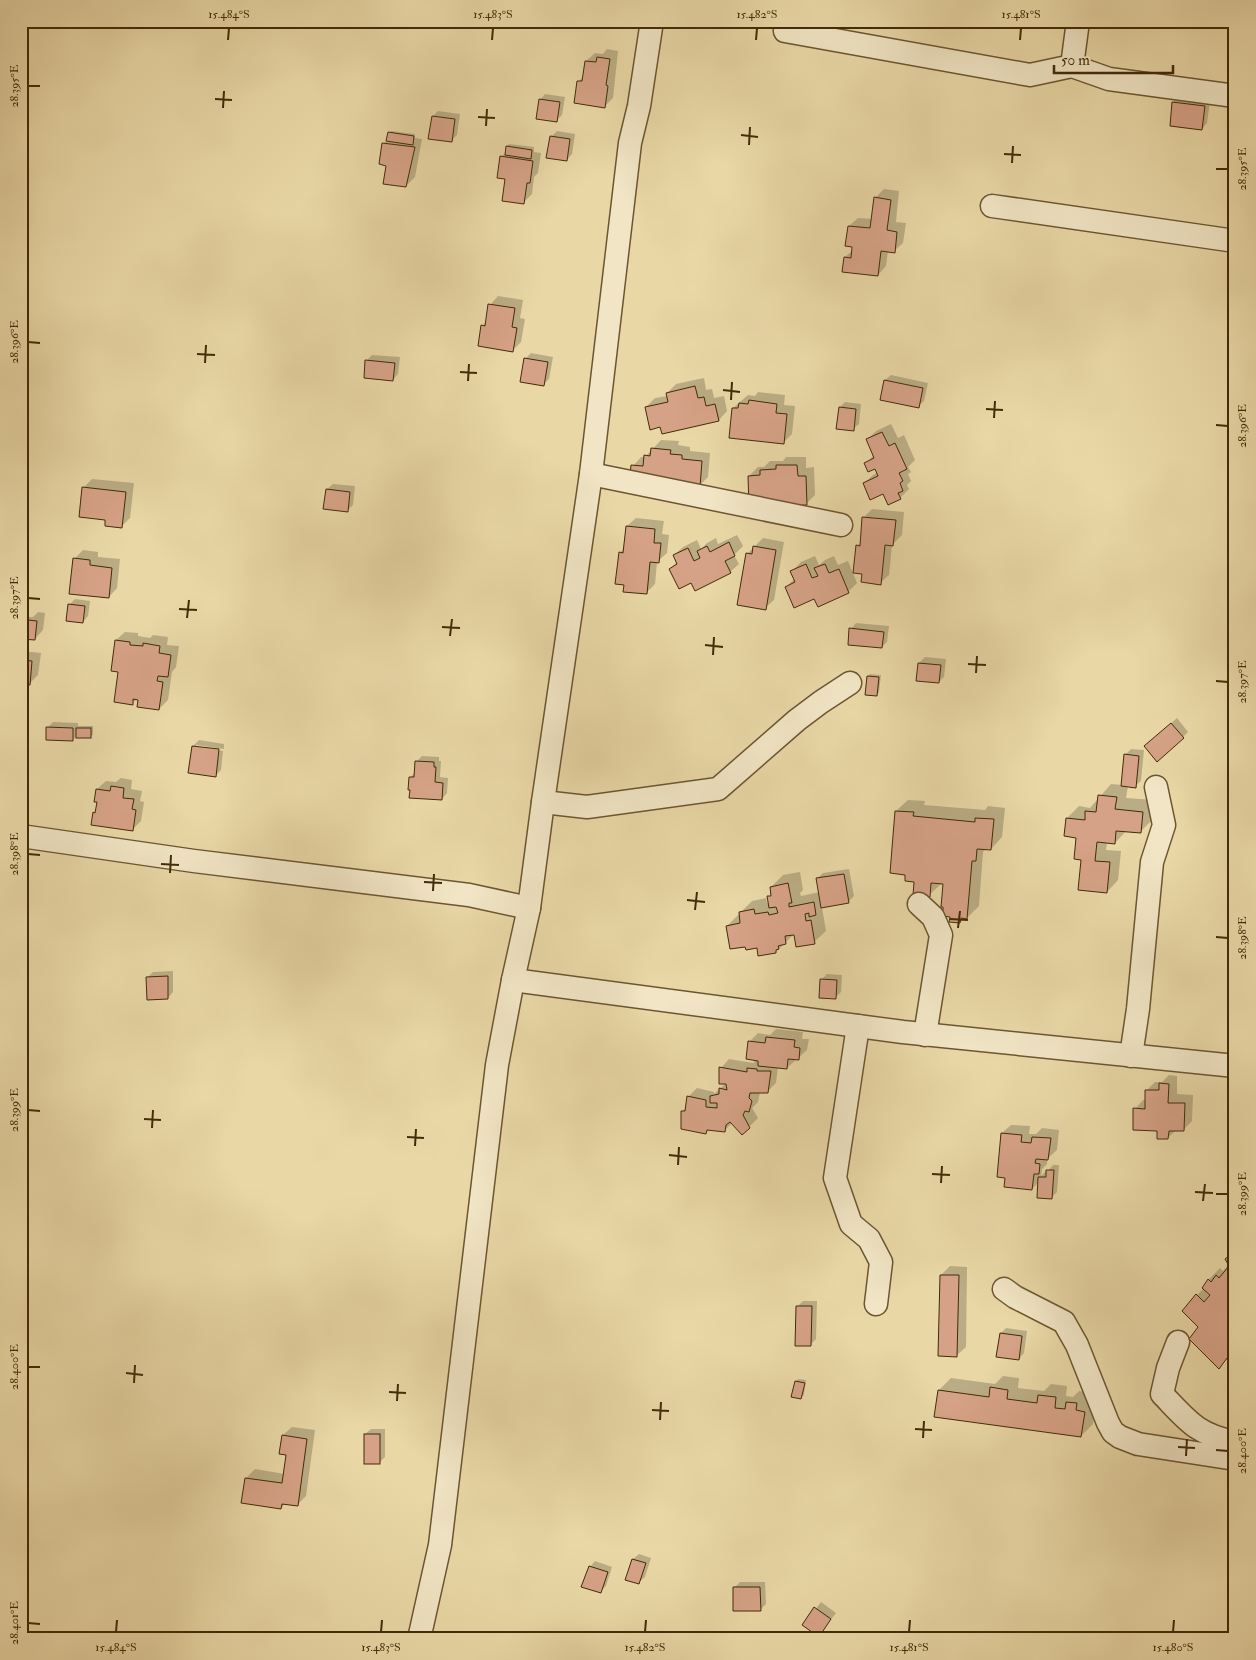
<svg xmlns="http://www.w3.org/2000/svg" width="1256" height="1660" font-family="'IM FELL Double Pica',serif">
	<rect width="100%" height="100%" fill="#e9d7a6"/>
	<filter id="stains"><feTurbulence type="fractalNoise" baseFrequency=".004" numOctaves="4"/><feColorMatrix values="0 0 0 0 .2 0 0 0 0 .09 0 0 0 0 .02 0 0 0 .5 -.17"/></filter>
	<radialGradient id="worn" r=".72"><stop offset=".6" stop-color="#630" stop-opacity="0"/><stop offset="1" stop-color="#630" stop-opacity=".3"/></radialGradient>
	<g fill="#0003">
		<polygon points="607,49 618,51 613,98 604,107 578,82 584,76 586,61 595,53 603,54"/>
		<polygon points="545,94 565,97 562,115 556,121 540,100"/>
		<polygon points="1179,97 1210,101 1207,123 1202,129 1173,102"/>
		<polygon points="438,111 460,114 457,135 451,141 433,116"/>
		<polygon points="391,131 415,134 415,138 422,139 415,177 406,186 388,165 384,143 388,139 389,133"/>
		<polygon points="557,131 575,134 572,154 567,160 551,137"/>
		<polygon points="509,144 534,147 534,152 541,153 538,173 534,177 532,194 523,203 501,157 506,152 507,146"/>
		<polygon points="21,181 29,183 21,233"/>
		<polygon points="884,189 899,191 896,222 906,223 903,243 894,251 888,251 886,266 878,275 845,257 853,250 849,226 858,218 872,219 875,198"/>
		<polygon points="498,296 523,300 520,318 525,319 521,342 513,350 482,326 487,321 490,305"/>
		<polygon points="531,353 553,357 549,379 544,384 525,359"/>
		<polygon points="372,355 400,357 398,374 393,380 367,360"/>
		<polygon points="891,375 928,383 924,401 918,407 885,380"/>
		<polygon points="704,378 706,390 712,389 714,398 724,396 727,411 719,420 661,426 646,407 655,398 667,396 667,393 676,384"/>
		<polygon points="758,392 785,395 784,405 795,406 792,434 783,443 733,408 748,395 755,396"/>
		<polygon points="845,402 861,404 859,424 853,429 840,407"/>
		<polygon points="891,424 898,438 904,435 915,460 908,467 911,472 908,474 911,481 907,485 909,489 900,498 883,493 864,483 873,475 878,472 875,467 866,463 874,455 867,440 876,431"/>
		<polygon points="661,440 679,441 678,445 690,447 690,451 710,453 708,477 699,486 633,466 641,457 645,457"/>
		<polygon points="786,457 806,457 806,468 814,467 815,495 806,504 749,476 758,467 764,467 770,461 783,461"/>
		<polygon points="92,479 134,483 130,518 122,526 107,519 83,488"/>
		<polygon points="333,484 355,486 353,505 347,511 327,489"/>
		<polygon points="872,509 904,512 902,535 892,545 889,575 880,583 863,573 857,546 861,542 864,517"/>
		<polygon points="636,518 664,521 662,534 669,535 667,553 657,562 655,584 646,593 620,553 625,547 627,526"/>
		<polygon points="737,535 743,546 734,555 739,564 730,572 692,581 670,569 677,562 674,555 683,547 697,540 701,549 707,543 716,538 718,544"/>
		<polygon points="763,538 784,542 774,600 765,608 747,554"/>
		<polygon points="83,550 98,552 98,557 120,559 117,588 109,597 74,559"/>
		<polygon points="815,556 819,565 825,560 834,556 838,565 848,561 857,583 848,592 815,597 786,587 795,578 792,571 801,562"/>
		<polygon points="75,599 90,601 88,616 83,622 69,605"/>
		<polygon points="21,607 28,608 27,617 33,617 38,612 45,613 43,630 35,639 21,638"/>
		<polygon points="856,623 889,626 887,642 882,647 851,629"/>
		<polygon points="125,632 138,633 138,636 150,638 153,635 168,637 167,645 179,646 176,667 172,672 168,700 159,709 140,699 137,699 132,704 119,671 116,640"/>
		<polygon points="21,651 41,653 38,675 30,683 21,683"/>
		<polygon points="925,657 946,659 944,677 939,682 918,680 919,663"/>
		<polygon points="870,674 881,675 879,692 877,695 868,676"/>
		<polygon points="1177,718 1188,732 1183,737 1151,741"/>
		<polygon points="53,722 78,723 78,726 93,726 93,734 91,737 76,736 73,740 47,728"/>
		<polygon points="199,740 224,744 224,749 196,745 196,747 223,751 221,770 215,776 190,772 193,746"/>
		<polygon points="1131,749 1144,750 1141,781 1135,786 1128,786 1126,798 1154,800 1152,820 1140,832 1127,830 1115,843 1107,842 1106,850 1121,851 1118,880 1107,892 1082,859 1078,836 1067,818 1079,806 1090,808 1111,784 1122,785 1125,755"/>
		<polygon points="422,756 439,757 439,761 441,761 440,777 448,778 447,793 442,799 410,778 415,772 416,762"/>
		<polygon points="121,778 132,780 131,789 142,791 140,801 144,802 141,821 133,829 94,813 97,810 97,789 106,781 116,782"/>
		<polygon points="908,800 925,801 924,805 985,810 988,806 1005,808 1002,837 991,849 987,848 983,852 979,906 967,918 964,917 960,922 945,883 941,884 929,895 915,881 896,811"/>
		<polygon points="849,869 854,896 848,902 822,907 826,931 814,942 795,933 776,952 758,947 727,926 752,901 766,898 767,903 770,902 769,897 772,894 771,887 783,875 800,872 803,890 800,893 801,896 820,892 818,878 823,873"/>
		<polygon points="173,971 173,992 168,998 147,978 153,972"/>
		<polygon points="827,974 842,975 841,992 836,997 821,980"/>
		<polygon points="776,1029 803,1032 802,1039 809,1039 807,1050 787,1068 778,1067 776,1083 767,1092 760,1092 758,1102 752,1108 758,1118 749,1127 732,1123 724,1131 710,1129 706,1132 683,1111 687,1107 688,1097 697,1088 714,1092 714,1094 726,1083 721,1068 729,1059 753,1063 757,1059 749,1042 758,1033 770,1035"/>
		<polygon points="1169,1075 1177,1076 1177,1094 1193,1095 1192,1121 1183,1130 1176,1130 1168,1138 1135,1109 1143,1100 1146,1100 1147,1090 1155,1082 1162,1082"/>
		<polygon points="1011,1125 1030,1126 1029,1134 1036,1134 1042,1128 1059,1130 1057,1150 1047,1159 1047,1164 1042,1169 1041,1176 1045,1172 1047,1172 1053,1165 1059,1165 1057,1192 1051,1198 1039,1182 1032,1189 1006,1177 1002,1133"/>
		<polygon points="1235,1251 1235,1362 1228,1358 1219,1367 1200,1327 1197,1295 1203,1289 1209,1279 1220,1268 1223,1271 1229,1264 1226,1259"/>
		<polygon points="950,1266 967,1267 966,1347 957,1355 941,1275"/>
		<polygon points="803,1301 817,1301 816,1339 810,1345 797,1307"/>
		<polygon points="1006,1328 1027,1331 1024,1353 1019,1359 1001,1333"/>
		<polygon points="1003,1376 1019,1378 1018,1388 1044,1391 1051,1384 1067,1386 1066,1396 1073,1397 1079,1391 1088,1392 1096,1400 1093,1424 1081,1436 935,1416 939,1390 951,1378 995,1384"/>
		<polygon points="798,1379 806,1380 804,1395 801,1398 793,1396 796,1381"/>
		<polygon points="292,1427 315,1430 306,1496 297,1505 286,1503 281,1508 246,1478 255,1469 285,1474 288,1454 283,1435"/>
		<polygon points="371,1429 385,1429 385,1457 379,1463 365,1434"/>
		<polygon points="639,1554 651,1558 645,1577 639,1582 633,1559"/>
		<polygon points="595,1561 612,1567 606,1586 600,1592 590,1567"/>
		<polygon points="740,1582 765,1582 766,1604 760,1610 734,1588"/>
		<polygon points="821,1602 836,1613 819,1635 804,1625"/>
	</g>
	<g fill="#d6a287" stroke="#422b08">
		<polygon points="547,21 571,21 570,28 547,24"/>
		<polygon points="597,57 610,59 606,85 608,86 605,108 574,103 577,81 582,81 585,61 596,62"/>
		<polygon points="539,99 560,102 557,122 536,119"/>
		<polygon points="1172,102 1205,106 1202,130 1170,126"/>
		<polygon points="432,116 455,119 452,142 428,139"/>
		<polygon points="388,132 414,136 413,145 386,141"/>
		<polygon points="550,136 570,139 567,161 546,158"/>
		<polygon points="382,143 415,147 406,187 383,184 386,166 379,164"/>
		<polygon points="506,146 532,150 531,159 505,155"/>
		<polygon points="500,156 533,161 530,183 527,183 524,204 502,201 505,179 497,178"/>
		<polygon points="874,197 891,200 887,230 897,232 895,253 881,251 878,276 842,272 844,257 851,258 852,247 845,246 848,226 870,228"/>
		<polygon points="488,304 515,308 512,327 517,328 513,352 478,346 481,325 485,326"/>
		<polygon points="524,358 548,362 544,386 520,382"/>
		<polygon points="365,360 395,363 393,381 364,378"/>
		<polygon points="884,380 923,388 919,408 880,400"/>
		<polygon points="695,386 698,398 704,397 706,406 715,404 719,421 662,434 660,427 650,430 645,407 668,402 666,393"/>
		<polygon points="749,400 777,404 776,413 787,414 784,444 729,438 732,408 738,408 739,403 748,404"/>
		<polygon points="839,407 856,409 854,431 836,429"/>
		<polygon points="882,432 889,446 895,443 907,469 899,473 903,481 900,483 903,491 898,493 901,499 888,505 883,494 870,500 863,483 878,476 875,469 868,472 864,463 874,458 866,439"/>
		<polygon points="651,448 671,450 670,454 682,455 682,459 702,461 700,487 629,485 631,465 643,466 644,455 650,456"/>
		<polygon points="776,465 797,465 798,476 806,476 807,505 749,507 748,476 760,475 760,470 776,469"/>
		<polygon points="82,487 126,492 122,528 105,526 105,520 79,517"/>
		<polygon points="326,489 350,492 348,512 323,509"/>
		<polygon points="862,517 896,520 893,546 885,545 881,585 861,582 862,574 853,573 856,545 860,546"/>
		<polygon points="626,526 655,529 654,543 661,543 659,563 650,562 647,594 623,592 624,585 615,584 619,552 623,553"/>
		<polygon points="729,542 735,556 725,561 731,573 695,591 691,583 679,589 669,569 677,564 673,555 688,548 694,561 700,558 697,551 707,546 710,552"/>
		<polygon points="753,546 776,550 766,610 737,605 746,553 752,554"/>
		<polygon points="73,558 90,560 90,565 112,568 109,598 69,594"/>
		<polygon points="806,564 812,578 818,576 814,568 825,564 829,573 839,569 849,593 818,607 814,599 794,608 785,587 795,582 790,571"/>
		<polygon points="68,604 85,606 83,623 66,621"/>
		<polygon points="28,620 37,621 35,640 21,639 21,625 28,626"/>
		<polygon points="849,628 884,632 882,648 848,645"/>
		<polygon points="115,640 130,642 130,645 143,646 143,643 160,646 159,653 171,655 168,677 158,676 157,681 163,682 159,710 137,707 138,700 133,699 133,705 114,702 118,672 111,671"/>
		<polygon points="21,660 32,661 30,685 21,684"/>
		<polygon points="918,663 941,665 939,683 916,681"/>
		<polygon points="867,676 879,677 877,696 865,695"/>
		<polygon points="1171,723 1184,738 1157,762 1144,746"/>
		<polygon points="46,727 73,728 73,741 46,740"/>
		<rect x="76" y="728" width="15" height="10"/>
		<polygon points="192,746 219,749 216,777 188,773"/>
		<polygon points="1124,754 1139,756 1136,788 1121,786"/>
		<polygon points="415,761 434,762 434,767 436,767 435,782 443,783 442,800 409,798 410,790 408,790 409,777 414,777"/>
		<polygon points="111,786 124,788 123,798 134,799 132,809 136,810 133,831 91,825 93,812 95,813 97,802 94,802 96,789 110,791"/>
		<polygon points="1098,795 1117,797 1115,809 1143,812 1141,833 1116,831 1115,844 1097,842 1095,861 1110,862 1107,893 1078,890 1081,860 1074,859 1076,838 1064,836 1066,818 1085,820 1085,811 1096,812"/>
		<polygon points="895,811 914,812 913,816 975,822 975,818 994,819 991,850 977,849 976,861 972,861 967,919 961,918 960,923 949,922 950,917 943,916 943,907 941,907 943,884 931,883 930,897 913,895 914,882 905,881 905,875 890,873"/>
		<polygon points="844,874 849,903 821,908 816,878"/>
		<polygon points="788,883 792,903 789,903 789,907 814,902 816,915 809,917 809,913 805,914 806,921 811,920 815,944 796,947 794,935 785,936 786,944 778,946 779,949 776,950 776,953 758,956 757,948 746,950 745,947 730,949 726,926 740,923 739,912 754,909 755,914 768,912 769,915 778,913 776,907 769,908 767,896 771,896 770,887"/>
		<polygon points="168,976 168,999 147,1000 146,977"/>
		<polygon points="820,979 837,980 836,999 819,998"/>
		<polygon points="766,1037 795,1040 794,1047 800,1048 799,1060 788,1059 787,1069 758,1066 758,1061 746,1059 748,1041 765,1043"/>
		<polygon points="719,1067 747,1072 747,1068 757,1069 757,1071 771,1071 768,1093 750,1093 749,1098 752,1101 749,1112 745,1111 743,1115 750,1128 742,1135 730,1122 726,1125 725,1132 707,1130 706,1134 681,1129 681,1111 685,1111 687,1096 706,1100 706,1107 717,1108 717,1103 710,1103 710,1096 719,1094 719,1088 727,1090 726,1084 719,1084"/>
		<polygon points="1159,1083 1169,1084 1168,1103 1185,1103 1184,1131 1169,1131 1168,1139 1157,1139 1157,1131 1133,1130 1133,1108 1145,1109 1145,1090 1159,1090"/>
		<polygon points="1001,1133 1022,1135 1021,1142 1031,1143 1032,1137 1051,1138 1048,1160 1036,1159 1035,1163 1040,1164 1039,1174 1034,1174 1032,1190 1004,1187 1005,1178 997,1177"/>
		<polygon points="1046,1170 1054,1170 1052,1199 1037,1198 1038,1177 1046,1177"/>
		<polygon points="1235,1251 1235,1364 1227,1358 1219,1369 1189,1339 1198,1327 1182,1311 1196,1294 1204,1302 1210,1295 1202,1288 1208,1279 1211,1282 1216,1275 1219,1278 1229,1266 1225,1259"/>
		<polygon points="940,1275 959,1275 957,1357 938,1356"/>
		<polygon points="796,1306 812,1306 811,1346 795,1346"/>
		<polygon points="1000,1333 1022,1336 1019,1360 996,1357"/>
		<polygon points="795,1381 805,1383 801,1399 791,1397"/>
		<polygon points="990,1387 1008,1390 1007,1399 1037,1403 1038,1395 1056,1397 1055,1408 1065,1409 1066,1402 1077,1403 1076,1410 1085,1412 1081,1437 934,1417 938,1390 989,1397"/>
		<rect x="364" y="1434" width="16" height="30"/>
		<polygon points="282,1435 307,1439 298,1506 282,1504 281,1509 241,1503 245,1478 282,1483 286,1455 279,1454"/>
		<polygon points="632,1559 646,1563 639,1584 625,1580"/>
		<polygon points="589,1566 608,1572 601,1593 581,1587"/>
		<polygon points="733,1587 760,1587 761,1611 733,1611"/>
		<polygon points="814,1607 831,1619 819,1637 802,1625"/>
	</g>
	<g fill="none" stroke-linecap="round" stroke-linejoin="round">
		<g stroke="#6c5630" stroke-width="25">
			<g id="minor">
				<polyline points="785,31 1030,75 1072,66 1078,21"/>
				<polyline points="1072,66 1109,79 1235,96"/>
				<polyline points="992,206 1235,241"/>
				<polyline points="591,474 841,525"/>
				<polyline points="543,802 587,807 718,789 797,720 821,702 850,683"/>
				<polyline points="21,836 194,861 469,895 529,908"/>
				<polyline points="919,904 933,917 941,935 925,1035"/>
				<polyline points="513,980 903,1032 1235,1066"/>
				<polyline points="858,1026 835,1178 851,1224 869,1239 881,1262 876,1304"/>
				<polyline points="1131,1056 1138,1009 1152,862 1164,825 1156,787"/>
				<polyline points="1004,1289 1015,1297 1064,1322 1077,1345 1108,1423 1113,1432 1120,1437 1138,1444 1235,1459"/>
				<path d="M 1178,1342 L 1168,1368 L 1162,1394 C 1187,1420 1197,1435 1235,1442"/>
				<polyline points="419,1639 440,1545 497,1065 513,980 529,908 543,802 591,474 630,143 639,106 652,21"/>
			</g>
		</g>
		<use href="#minor" stroke="#f1e5c5" stroke-width="22"/>
	</g>
	<path fill="none" stroke="#422b08" stroke-width="2" d="M 228,40 L 229,28M 492,40 L 493,28M 756,40 L 757,28M 1020,40 L 1021,28M 28,86 L 40,86M 215,99 L 232,100M 223,108 L 224,91M 478,117 L 495,118M 486,126 L 487,109M 741,135 L 758,137M 749,145 L 750,127M 1004,154 L 1021,155M 1012,163 L 1013,146M 1216,169 L 1228,169M 28,342 L 40,343M 197,354 L 215,355M 205,363 L 206,345M 460,372 L 477,373M 468,381 L 469,364M 723,390 L 740,392M 731,400 L 732,382M 986,409 L 1003,410M 994,418 L 995,401M 1216,425 L 1228,426M 28,598 L 40,599M 179,609 L 197,610M 187,618 L 189,600M 442,627 L 460,628M 450,636 L 452,619M 705,645 L 723,647M 713,655 L 714,637M 968,664 L 986,665M 976,673 L 977,656M 1216,681 L 1228,682M 28,854 L 40,855M 161,864 L 179,865M 170,873 L 171,855M 424,882 L 442,883M 433,891 L 434,874M 687,900 L 705,902M 695,910 L 697,892M 950,919 L 968,920M 958,928 L 960,911M 1216,937 L 1228,938M 28,1110 L 40,1111M 144,1119 L 161,1120M 152,1128 L 153,1110M 407,1137 L 424,1138M 415,1146 L 416,1129M 669,1155 L 687,1157M 678,1165 L 679,1147M 932,1174 L 950,1175M 941,1183 L 942,1166M 1195,1192 L 1213,1193M 1216,1194 L 1228,1194M 1203,1201 L 1205,1184M 28,1367 L 40,1367M 126,1373 L 143,1375M 134,1383 L 135,1365M 389,1392 L 406,1393M 397,1401 L 398,1384M 652,1410 L 669,1411M 660,1420 L 661,1402M 915,1429 L 932,1430M 923,1438 L 924,1421M 1178,1447 L 1195,1448M 1216,1450 L 1228,1451M 1186,1456 L 1187,1439M 28,1623 L 40,1624M 116,1632 L 117,1620M 381,1632 L 382,1620M 645,1632 L 646,1620M 909,1632 L 910,1620M 1173,1632 L 1174,1620"/>
	<rect width="1256" height="1660" fill="none" stroke="#e9d7a6" stroke-width="55"/>
	<path d="M1054 65v8h119v-8" fill="none" stroke="#422b08" stroke-width="2.5"/>
	<text x="1061" y="65" font-size="15" fill="#422b08" stroke="#f1e5c5" stroke-width="4" paint-order="stroke">50 m</text>
	<rect x="28" y="28" width="1200" height="1604" fill="none" stroke="#422b08" stroke-width="2"/>
	<g font-size="12" text-anchor="middle" fill="#422b08">
		<text x="229" y="18">15.484°S</text>
		<text x="493" y="18">15.483°S</text>
		<text x="757" y="18">15.482°S</text>
		<text x="1021" y="18">15.481°S</text>
		<text transform="translate(14 86) rotate(-90)" y="4">28.395°E</text>
		<text transform="translate(1242 169) rotate(-90)" y="4">28.395°E</text>
		<text transform="translate(14 342) rotate(-90)" y="4">28.396°E</text>
		<text transform="translate(1242 426) rotate(-90)" y="4">28.396°E</text>
		<text transform="translate(14 598) rotate(-90)" y="4">28.397°E</text>
		<text transform="translate(1242 682) rotate(-90)" y="4">28.397°E</text>
		<text transform="translate(14 854) rotate(-90)" y="4">28.398°E</text>
		<text transform="translate(1242 938) rotate(-90)" y="4">28.398°E</text>
		<text transform="translate(14 1110) rotate(-90)" y="4">28.399°E</text>
		<text transform="translate(1242 1194) rotate(-90)" y="4">28.399°E</text>
		<text transform="translate(14 1367) rotate(-90)" y="4">28.400°E</text>
		<text transform="translate(1242 1451) rotate(-90)" y="4">28.400°E</text>
		<text transform="translate(14 1623) rotate(-90)" y="4">28.401°E</text>
		<text x="116" y="1651">15.484°S</text>
		<text x="381" y="1651">15.483°S</text>
		<text x="645" y="1651">15.482°S</text>
		<text x="909" y="1651">15.481°S</text>
		<text x="1173" y="1651">15.480°S</text>
	</g>
	<rect width="100%" height="100%" filter="url(#stains)"/>
	<rect width="100%" height="100%" fill="url(#worn)"/>
</svg>
